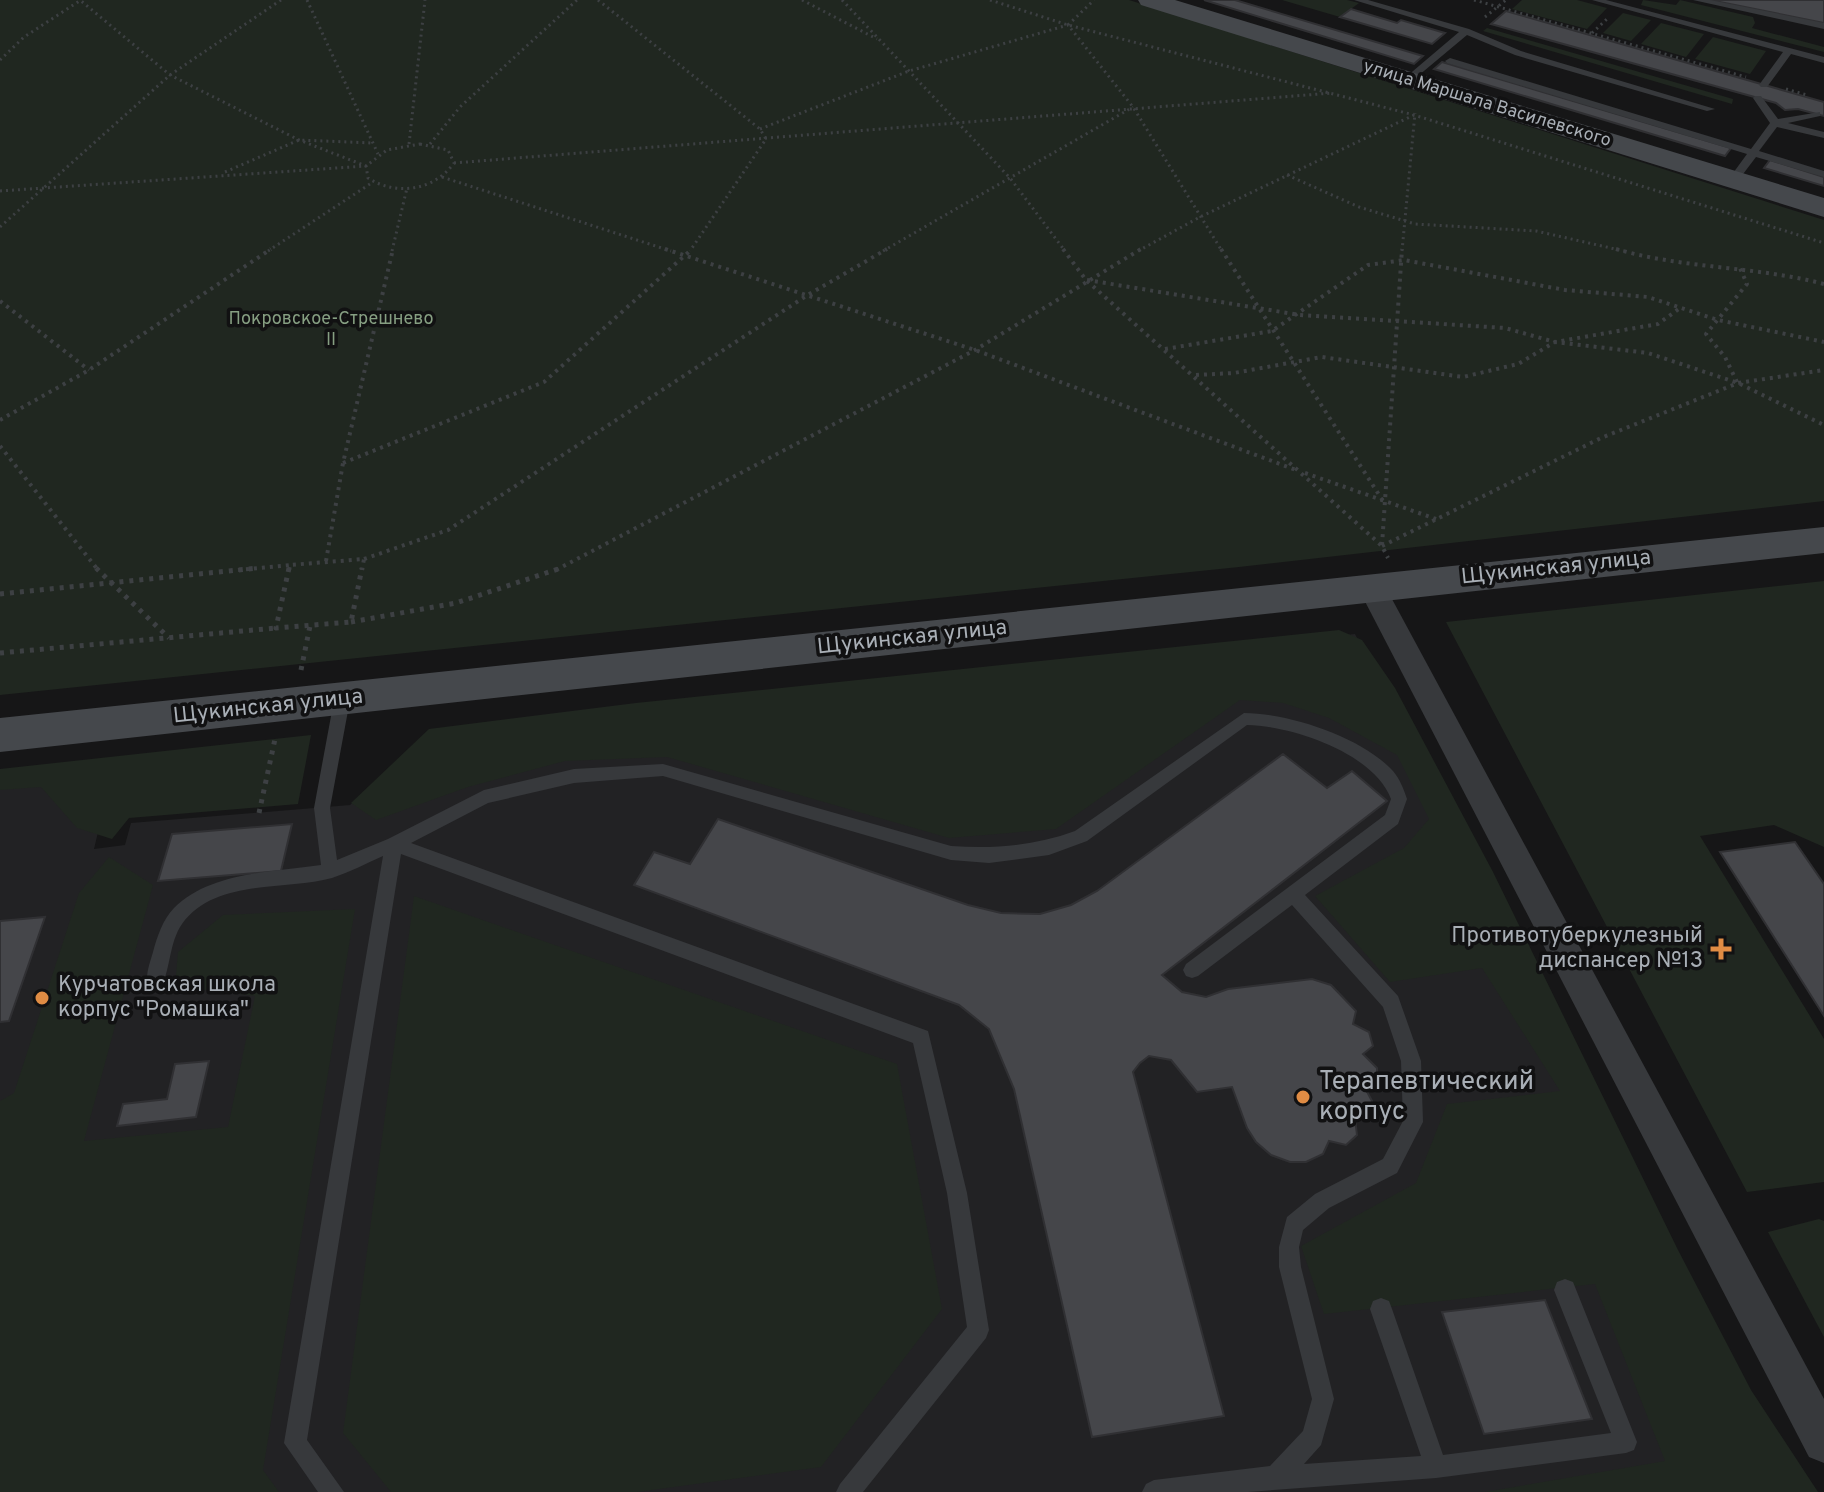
<svg xmlns="http://www.w3.org/2000/svg" width="1824" height="1492" font-family="Overpass,sans-serif">
	<rect width="100%" height="100%" fill="#161617"/>
	<polygon fill="#222224" points="1355,634 1777,1492 0,1492 0,774 115,760 94,849 125,845 131,823 350,805 431,731"/>
	<g fill="#202720">
		<polygon points="0,0 1129,0 1824,220 1824,501 1239,567 0,695"/>
		<polygon points="1282,0 1347,0 1359,3 1340,17"/>
		<polygon points="1522,0 1577,0 1607,8 1587,29 1512,9"/>
		<polygon points="1643,0 1676,5 1680,0 1753,17 1755,23 1752,28 1824,47 1824,52 1641,5"/>
		<polygon points="1623,13 1651,20 1631,41 1603,33"/>
		<polygon points="1661,23 1704,34 1686,57 1641,44"/>
		<polygon points="1487,28 1733,99 1732,104 1483,31"/>
		<polygon points="1713,37 1766,51 1750,74 1695,59"/>
		<polygon points="1824,581 1824,847 1774,825 1700,836 1824,1039 1824,1182 1747,1192 1446,622"/>
		<polygon points="1339,630 1362,640 1395,688 1493,872 1678,1250 1751,1390 1818,1492 1485,1492 1665,1461 1595,1284 1324,1314 1301,1246 1416,1183 1447,1104 1560,1091 1482,968 1390,982 1315,896 1404,848 1429,819 1397,755 1329,718 1283,703 1240,700 1056,829 949,838 667,757 565,761 468,787 376,820 351,803 429,729 636,703"/>
		<polygon points="311,735 298,804 129,818 112,839 77,828 41,787 0,790 0,769"/>
		<polygon points="109,857 153,885 84,1141 228,1127 255,996 175,986 178,952 223,915 355,909 263,1470 279,1492 0,1492 0,1101 14,1093 79,893"/>
		<polygon points="414,896 897,1064 942,1309 821,1467 637,1492 391,1492 343,1433"/>
		<polygon points="1819,1219 1824,1221 1824,1337 1768,1232"/>
	</g>
	<g fill="#45464a" stroke="#303033" stroke-width="2">
		<polygon points="1204,0 1235,0 1423,56 1414,64"/>
		<polygon points="1710,0 1824,0 1824,23"/>
		<polygon points="1351,9 1397,23 1401,20 1445,33 1432,44 1340,17"/>
		<polygon points="1506,11 1824,102 1824,116 1798,109 1785,110 1776,103 1491,24"/>
		<polygon points="1442,62 1731,148 1725,156 1434,69"/>
		<polygon points="1770,160 1824,177 1824,186 1764,168"/>
		<polygon points="1283,754 1327,788 1352,771 1387,801 1162,975 1182,992 1206,997 1228,989 1312,979 1331,985 1356,1011 1353,1024 1369,1032 1373,1046 1363,1054 1377,1068 1377,1082 1365,1088 1372,1101 1368,1116 1355,1118 1357,1135 1346,1145 1329,1141 1323,1154 1306,1162 1290,1162 1271,1155 1256,1142 1247,1128 1232,1087 1197,1092 1171,1060 1149,1056 1140,1063 1133,1072 1224,1416 1092,1437 1014,1089 989,1029 959,1005 634,885 654,852 690,864 718,819 968,905 1001,913 1040,914 1071,905 1097,891"/>
		<polygon points="292,824 281,871 158,881 172,834"/>
		<polygon points="1795,842 1824,884 1824,1016 1720,852"/>
		<polygon points="45,917 9,1021 0,1022 0,921"/>
		<polygon points="209,1061 196,1117 117,1126 123,1104 167,1099 175,1064"/>
		<polygon points="1545,1300 1592,1419 1484,1434 1442,1312"/>
	</g>
	<g fill="none" stroke-linecap="round" stroke-linejoin="round">
		<g stroke="#3d4043" stroke-width="3" stroke-dasharray="2 4" stroke-linecap="butt">
			<polyline points="307,0 378,154"/>
			<polyline points="598,0 760,129 766,139 690,251"/>
			<polyline points="802,0 877,39"/>
			<polyline points="842,0 1010,178 1065,251"/>
			<polyline points="990,0 1068,25 1414,115 1824,243"/>
			<polyline points="1474,0 1746,77"/>
			<polyline points="1485,17 1506,0"/>
			<polyline points="1068,25 1094,0"/>
			<polyline points="1592,33 1607,19"/>
			<polyline points="0,60 24,37 81,0"/>
			<polyline points="1786,89 1807,95"/>
			<polyline points="760,129 909,71 1068,25 1133,107 1222,251"/>
			<polyline points="409,144 425,0"/>
			<path d="M 420,144 L 448,150 L 454,163 C 434,191 396,196 368,178 L 366,166 L 387,150 Z"/>
			<polyline points="430,144 460,107 577,0"/>
			<polyline points="454,163 1332,93"/>
			<polyline points="225,172 299,140 373,143"/>
			<polyline points="1287,175 1359,207 1415,224 1536,231 1624,251"/>
			<polyline points="442,177 671,251"/>
			<polyline points="0,191 366,166 299,140 170,75 80,0"/>
			<polyline points="0,227 170,75 281,0"/>
			<polyline points="268,251 373,182"/>
			<polyline points="392,251 407,188"/>
			<polyline points="883,251 1133,107"/>
			<polyline points="1138,251 1200,217 1414,115"/>
			<polyline points="1402,251 1415,113"/>
		</g>
		<g stroke="#3d4043" stroke-width="4" stroke-dasharray="3 5" stroke-linecap="butt">
			<polyline points="665,249 975,350 1296,470"/>
			<polyline points="1063,249 1086,280 1382,546 1388,558"/>
			<polyline points="1221,249 1383,501"/>
			<path d="M 1616,249 C 1684,269 1756,266 1824,284"/>
			<polyline points="1087,280 1300,315 1505,328 1555,342 1648,353 1738,383 1824,425"/>
			<polyline points="0,301 89,370"/>
			<polyline points="1165,349 1272,331 1368,265 1404,260 1565,290 1648,297 1718,320 1824,342"/>
			<polyline points="1196,375 1234,373 1322,357 1463,377 1518,364 1555,342 1658,324 1680,308"/>
			<polyline points="1737,382 1725,357 1706,334 1747,284 1740,268"/>
			<polyline points="0,420 89,370 271,249"/>
			<polyline points="0,446 98,570"/>
			<polyline points="343,463 544,382 692,249"/>
			<polyline points="1305,473 1436,519"/>
			<polyline points="1382,545 1402,249"/>
			<polyline points="1382,546 1601,438 1738,383 1824,370"/>
			<polyline points="364,559 448,530 806,296 887,249"/>
			<polyline points="326,561 343,463 393,249"/>
			<polyline points="238,570 290,565"/>
			<polyline points="289,570 290,565 364,559 362,570"/>
			<polyline points="556,570 975,350 1141,249"/>
		</g>
		<g stroke="#3d4043" stroke-width="5" stroke-dasharray="4 6" stroke-linecap="butt">
			<polyline points="96,568 169,638"/>
			<polyline points="289,568 276,628 351,622 362,568"/>
			<polyline points="0,594 258,568"/>
			<polyline points="351,622 456,603 561,568"/>
			<polyline points="0,653 276,628"/>
			<polyline points="301,670 310,626"/>
			<polyline points="259,813 275,739"/>
		</g>
		<g fill="#37393c" fill-rule="evenodd">
			<polygon points="1354,0 1368,0 1469,29 1521,51 1715,109 1707,111 1515,55 1467,35 1412,81 1406,81 1406,77 1459,32"/>
			<polygon points="1592,0 1606,0 1824,57 1824,63 1791,54 1767,87 1761,87 1759,85 1783,52"/>
			<polygon points="1693,0 1710,0 1824,23 1824,29"/>
			<polygon points="1450,58 1751,149 1770,123 1753,98 1755,96 1761,96 1778,119 1820,112 1820,116 1788,123 1824,132 1824,138 1777,127 1759,151 1824,171 1824,177 1756,157 1737,182 1729,182 1728,180 1747,154 1447,63 1445,61"/>
			<path d="M 342,694 L 350,700 L 330,808 L 337,860 L 388,839 L 484,790 L 574,769 L 663,764 L 951,846 C 994,849 1034,846 1075,831 L 1244,713 C 1289,713 1362,737 1393,771 C 1400,779 1404,790 1407,799 L 1398,824 L 1305,895 L 1398,996 L 1421,1061 L 1423,1122 L 1397,1173 L 1329,1208 L 1303,1230 L 1299,1247 L 1301,1267 L 1334,1399 L 1321,1445 L 1304,1464 L 1421,1456 L 1370,1309 L 1373,1301 L 1381,1298 L 1389,1301 L 1392,1309 L 1443,1455 L 1611,1433 L 1554,1290 L 1557,1282 L 1565,1279 L 1573,1282 L 1637,1442 L 1634,1450 L 1626,1453 L 1436,1478 L 1248,1492 L 1142,1492 L 1146,1484 L 1154,1480 L 1270,1466 L 1303,1431 L 1312,1399 L 1279,1267 L 1279,1247 L 1287,1217 L 1315,1194 L 1383,1159 L 1403,1121 L 1401,1061 L 1383,1007 L 1292,905 L 1198,976 L 1192,978 L 1186,976 L 1183,970 L 1186,964 L 1385,815 L 1391,799 C 1374,753 1292,726 1247,725 L 1087,841 L 1049,855 L 989,863 L 951,860 L 663,776 L 574,783 L 488,803 L 411,843 L 928,1031 L 967,1193 L 989,1330 L 986,1338 L 863,1492 L 836,1492 L 840,1484 L 967,1327 L 947,1193 L 913,1043 L 401,854 L 307,1440 L 344,1492 L 318,1492 L 284,1443 L 383,856 C 367,863 350,872 332,878 C 286,891 215,878 182,924 C 169,943 171,967 161,988 L 155,990 L 149,988 C 144,977 150,963 153,952 C 157,937 163,919 174,908 C 210,872 274,872 321,865 L 314,808 L 334,700 Z"/>
		</g>
		<polygon fill="#37393c" fill-rule="evenodd" points="1372,578 1382,581 1386,588 1824,1399 1824,1463 1809,1457 1358,588 1362,581"/>
		<g fill="#45484c" fill-rule="evenodd">
			<polygon points="1138,0 1175,0 1824,198 1824,217 1141,5"/>
			<polygon points="1824,527 1824,553 0,752 0,718"/>
		</g>
	</g>
	<g fill="#e08c44" stroke="#111112" stroke-width="3">
		<path d="M1717 937h8v8h8v8h-8v8h-8v-8h-8v-8h8z"/>
		<circle cx="42" cy="998" r="8"/>
		<circle cx="1303" cy="1097" r="8"/>
	</g>
	<g text-anchor="middle" dominant-baseline="central" stroke-width="7" stroke-linejoin="round" paint-order="stroke">
		<g font-size="18" fill="#a9afb6" stroke="#111112">
			<text transform="translate(1487 104) rotate(17)">улица Маршала Василевского</text>
		</g>
		<g font-size="18" fill="#869f82" stroke="#111112">
			<text x="331" y="319">Покровское-Стрешнево<tspan x="331" dy="21">II</tspan></text>
		</g>
		<g font-size="22" fill="#a9afb6" stroke="#111112">
			<text transform="translate(1556 568) rotate(-6)">Щукинская улица</text>
			<text transform="translate(912 638) rotate(-6)">Щукинская улица</text>
			<text transform="translate(268 707) rotate(-6)">Щукинская улица</text>
		</g>
		<g font-size="22" fill="#a9afb6" stroke="#111112" text-anchor="end">
			<text x="1703" y="936">Противотуберкулезный<tspan x="1703" dy="25">диспансер №13</tspan></text>
			<text x="58" y="985" text-anchor="start">Курчатовская школа<tspan x="58" dy="25">корпус "Ромашка"</tspan></text>
		</g>
		<g font-size="26" fill="#a9afb6" stroke="#111112" text-anchor="start">
			<text x="1319" y="1082">Терапевтический<tspan x="1319" dy="30">корпус</tspan></text>
		</g>
	</g>
</svg>
